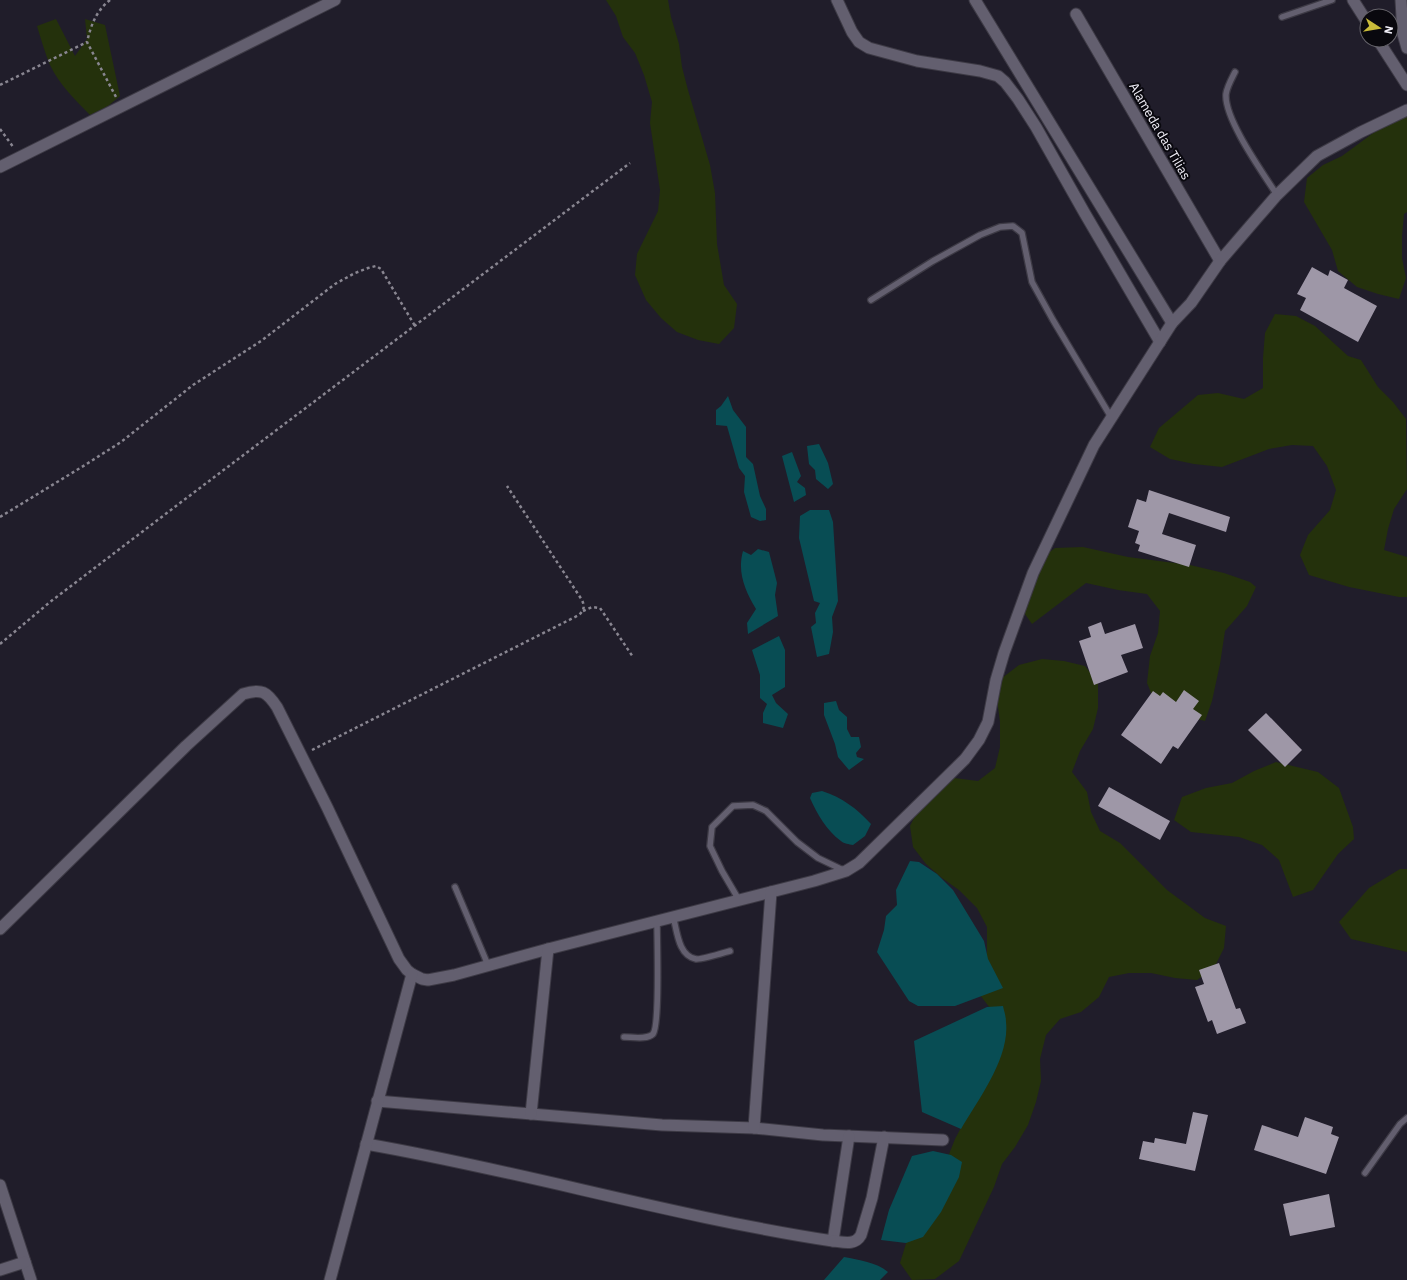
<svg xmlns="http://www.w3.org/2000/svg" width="1407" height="1280" font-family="'IBM Plex Sans',sans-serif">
	<rect width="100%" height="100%" fill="#201d2a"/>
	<g fill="#24310c">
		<polygon points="606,0 668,0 671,17 679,44 682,67 688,90 710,165 715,193 717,244 724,285 737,304 734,328 719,344 698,340 677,332 661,318 646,300 635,275 637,254 658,211 660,190 650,123 652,102 644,75 635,53 623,37 616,16"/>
		<path d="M 56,19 L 75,56 L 87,39 L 85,19 L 105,25 L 120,96 L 108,106 L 90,115 C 75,100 59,84 50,65 C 45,53 41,39 37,26 Z"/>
		<polygon points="1407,112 1407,212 1404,214 1402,236 1402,258 1406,278 1399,299 1378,294 1357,287 1338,271 1332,250 1304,202 1307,178 1323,165 1342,156 1395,117"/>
		<polygon points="1275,314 1296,316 1315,326 1348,356 1361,360 1378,387 1393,402 1406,419 1407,489 1394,509 1388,529 1384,550 1407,557 1407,597 1399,597 1349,587 1309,575 1300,555 1308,535 1330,510 1336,490 1327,466 1313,446 1292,445 1269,449 1222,467 1194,464 1170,459 1150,447 1159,428 1198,395 1218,393 1244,399 1263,388 1263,358 1265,333"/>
		<polygon points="1083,547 1128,557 1190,565 1224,573 1250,582 1256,587 1247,606 1225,631 1220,664 1212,701 1205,721 1184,716 1156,705 1147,683 1150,656 1158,633 1160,611 1147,594 1118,590 1086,583 1032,624 1020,607 1035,563 1055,548"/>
		<polygon points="1042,659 1064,661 1085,666 1098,683 1098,708 1093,729 1080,751 1072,772 1087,792 1091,812 1100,831 1120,843 1167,890 1205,918 1226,926 1224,948 1214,968 1197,980 1175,978 1151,973 1129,973 1109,977 1099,997 1081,1012 1060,1019 1046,1035 1040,1059 1041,1081 1036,1102 1028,1125 1015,1147 1002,1164 994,1187 959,1261 935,1279 912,1280 900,1263 908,1237 942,1172 955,1139 976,1099 993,1012 980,995 982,973 987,952 987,927 977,908 959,890 942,878 926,864 913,847 910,826 920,806 954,778 978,781 995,768 1000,747 1000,722 997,699 1002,678 1019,665"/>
		<polygon points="1276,762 1318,772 1339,788 1353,827 1354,839 1338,854 1313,890 1293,897 1279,860 1262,845 1239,837 1191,832 1174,820 1182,797 1206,788 1232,783 1254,771"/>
		<polygon points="1400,869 1407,869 1407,952 1351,939 1339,922 1369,888"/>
	</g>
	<g fill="#084d54">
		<polygon points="728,396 733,410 746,427 746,457 753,464 760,496 766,509 766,520 760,521 751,517 744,492 745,476 739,468 727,426 716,425 716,410 721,406"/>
		<polygon points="819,444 828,463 833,484 828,489 816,479 815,470 809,464 807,446"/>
		<polygon points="792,452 801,476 797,482 805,488 806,495 794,502 782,456"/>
		<polygon points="810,510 829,510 833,522 838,601 832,617 833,632 829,654 817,657 811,627 816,623 815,613 820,603 814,601 799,538 800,516"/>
		<path d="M 758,549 L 769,552 L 777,583 L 775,595 L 778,616 L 748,634 L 747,623 L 756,609 C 745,591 737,572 743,551 L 751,555 Z"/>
		<polygon points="779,636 785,650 785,687 772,695 776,703 788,714 783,728 763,723 763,713 767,704 760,698 760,675 752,650"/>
		<polygon points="836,701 839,710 847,717 847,729 851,737 859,737 861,747 856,753 857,757 864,759 849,770 838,757 835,744 824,715 824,703"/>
		<path d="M 822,791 C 843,798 856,808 871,824 L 865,836 L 853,845 C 849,844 844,844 841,841 C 827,831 817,814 810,798 L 812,793 Z"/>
		<polygon points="910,861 919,862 937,874 953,890 984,941 988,959 1003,988 955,1006 918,1006 909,1001 877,952 884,930 886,916 897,905 896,890"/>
		<path d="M 1003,1006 C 1004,1011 1006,1016 1006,1022 C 1010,1058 978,1100 961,1129 L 922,1112 L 914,1041 L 987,1007 Z"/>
		<polygon points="933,1151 951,1155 962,1162 959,1177 941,1212 923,1237 906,1243 881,1240 889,1210 912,1156"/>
		<path d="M 844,1257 C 859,1260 876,1262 888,1272 L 880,1280 L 824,1280 Z"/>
	</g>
	<g fill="#9e97a7">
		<polygon points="1312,267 1328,276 1330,270 1348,280 1344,288 1377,306 1358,342 1300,310 1306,298 1297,294"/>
		<polygon points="1149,490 1230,517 1226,532 1169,513 1162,534 1196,545 1189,567 1138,551 1140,545 1135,543 1139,531 1128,527 1137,499 1146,502"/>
		<polygon points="1101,622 1105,634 1135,624 1143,648 1121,655 1128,672 1094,685 1079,641 1091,637 1088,627"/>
		<polygon points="1184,690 1199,701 1193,709 1202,715 1178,749 1173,746 1161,764 1121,735 1153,691 1160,696 1163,692 1176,702"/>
		<polygon points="1266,713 1302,750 1285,767 1248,730"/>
		<polygon points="1109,787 1170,821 1160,840 1098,806"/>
		<polygon points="1219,963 1236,1009 1240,1008 1246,1023 1217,1034 1212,1020 1208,1022 1195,987 1204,984 1199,970"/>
		<polygon points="1193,1112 1208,1115 1195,1171 1139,1159 1143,1141 1154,1143 1155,1138 1186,1144"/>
		<polygon points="1305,1117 1333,1127 1331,1134 1339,1137 1326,1174 1254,1150 1262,1125 1298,1137"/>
		<polygon points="1329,1194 1335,1227 1290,1236 1283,1204"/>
	</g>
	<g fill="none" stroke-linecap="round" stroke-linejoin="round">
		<g stroke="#3d3a45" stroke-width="8">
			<g id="lane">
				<polyline points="1282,17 1332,0"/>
				<path d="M 1235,72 C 1232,78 1227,87 1226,94 C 1224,119 1263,173 1277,195"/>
				<polyline points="871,300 933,261 980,235 1000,227 1013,226 1022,233 1032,282 1053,320 1111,417"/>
				<polyline points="455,887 488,965"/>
				<polyline points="739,900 722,871 710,846 712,827 733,806 753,805 766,811 797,842 818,858 845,871"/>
				<path d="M 673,916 C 677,930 678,956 696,959 C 701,960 723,953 730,951"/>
				<path d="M 624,1037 C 632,1037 647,1040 653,1034 C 660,1025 657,938 657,921"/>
				<polyline points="1365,1173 1400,1124 1407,1118"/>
			</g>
		</g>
		<g stroke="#3d3a45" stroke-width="13">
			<g id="street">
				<polyline points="837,0 852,32 859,42 869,48 917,61 980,71 998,76 1005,82 1018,99 1036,127 1084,212 1160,342"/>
				<polyline points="975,0 1172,323"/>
				<polyline points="1353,0 1367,22"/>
				<polyline points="1401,0 1403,34 1407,48"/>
				<polyline points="1076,14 1220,261"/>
				<polyline points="1378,40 1407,85"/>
				<polyline points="0,167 335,0"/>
				<path d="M 0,929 L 186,746 L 243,694 C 262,688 267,692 277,707 L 327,807 L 399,959 L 407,970 L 412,974 L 422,979 L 428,980 L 454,975 L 548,949 L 814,881 L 846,871 L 859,863 L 965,759 L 979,740 L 988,722 L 996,680 L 1004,653 L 1033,573 L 1094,445 L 1172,323 L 1191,303 L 1220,261 L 1257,218 L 1277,195 L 1317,156 L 1361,132 L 1407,110"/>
				<polyline points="377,1101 662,1125 754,1128 823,1135 943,1140"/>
				<polyline points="531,1114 548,949"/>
				<polyline points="754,1128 771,892"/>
				<path d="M 366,1144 C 522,1171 675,1217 833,1241 L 849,1136"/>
				<polyline points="0,1185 31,1280"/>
				<path d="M 833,1241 C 843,1242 855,1246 861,1235 L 872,1198 L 884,1137"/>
				<polyline points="0,1270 25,1262"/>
				<polyline points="330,1280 412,974"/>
			</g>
		</g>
		<g stroke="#898691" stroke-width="2.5" stroke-dasharray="3 3" stroke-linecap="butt">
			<path d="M 110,0 C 96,11 91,25 87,42 L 116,97"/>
			<polyline points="0,85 87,42"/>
			<polyline points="0,129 14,148"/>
			<polyline points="0,517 85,465 121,442 193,385 261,341 335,284 355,273 368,268 376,266 381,269 415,326"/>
			<polyline points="583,611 592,607 600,608 633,657"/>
			<polyline points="0,644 50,602 180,503 630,163"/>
			<path d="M 312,750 L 579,615 C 584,610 585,607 582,600 L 507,486"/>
		</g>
		<use href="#lane" stroke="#635f6f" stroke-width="5.5"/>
		<use href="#street" stroke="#635f6f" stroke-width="11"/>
	</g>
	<g text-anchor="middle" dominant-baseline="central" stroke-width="4" stroke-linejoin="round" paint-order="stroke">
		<g font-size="13" fill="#f3f1fa" stroke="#09080e">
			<text transform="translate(1160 131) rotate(60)">Alameda das Tilias</text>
		</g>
	</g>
	<g transform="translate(1379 28) rotate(102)"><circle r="19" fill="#09080e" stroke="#67656c"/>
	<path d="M0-3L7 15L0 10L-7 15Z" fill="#c9bb3a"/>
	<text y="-6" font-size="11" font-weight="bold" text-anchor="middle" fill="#f3f1fa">N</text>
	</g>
</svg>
